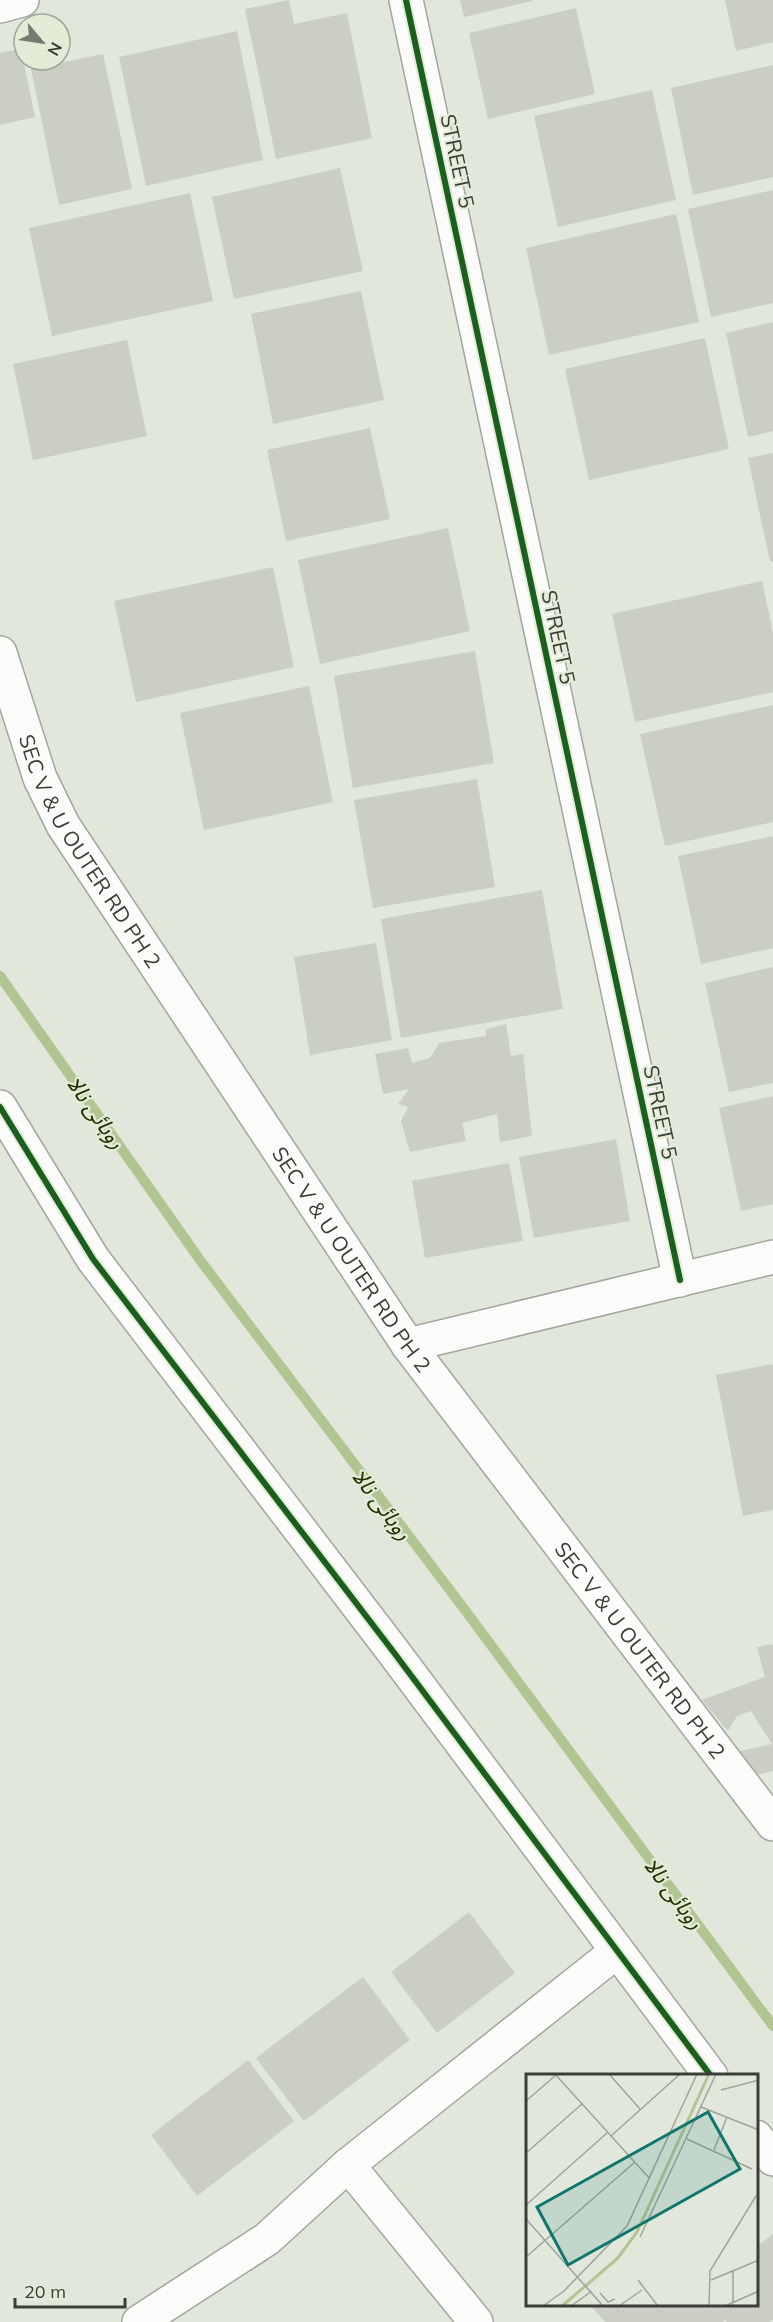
<svg xmlns="http://www.w3.org/2000/svg" width="773" height="2322" font-family="Mulish,'Noto Sans Arabic',sans-serif">
	<rect width="100%" height="100%" fill="#e2e7dc"/>
	<g fill="none" stroke-linecap="round" stroke-linejoin="round">
		<polyline stroke="#b1c592" stroke-width="10" points="0,976 200,1260 468,1614 773,2026"/>
	</g>
	<g fill="#cacec5">
		<polygon points="289,0 294,24 347,13 372,138 276,159 245,9"/>
		<polygon points="460,0 532,0 532,1 464,17"/>
		<polygon points="725,0 773,0 773,42 736,51"/>
		<polygon points="576,8 595,94 488,119 469,33"/>
		<polygon points="237,31 263,160 146,186 119,57"/>
		<polygon points="21,49 35,117 0,125 0,53"/>
		<polygon points="103,54 132,189 59,205 31,69"/>
		<polygon points="773,65 773,177 693,195 671,88"/>
		<polygon points="652,90 676,200 558,227 534,116"/>
		<polygon points="340,168 363,271 234,299 212,197"/>
		<polygon points="773,190 773,303 711,317 688,209"/>
		<polygon points="190,193 213,301 52,336 29,228"/>
		<polygon points="676,214 699,322 549,355 526,248"/>
		<polygon points="361,291 384,400 273,424 251,314"/>
		<polygon points="773,322 773,431 748,437 726,333"/>
		<polygon points="705,338 729,449 589,480 565,369"/>
		<polygon points="127,340 147,436 33,460 13,364"/>
		<polygon points="370,428 390,519 286,541 267,450"/>
		<polygon points="773,453 773,561 770,562 748,458"/>
		<polygon points="448,528 470,631 320,664 298,560"/>
		<polygon points="273,567 294,667 136,702 114,601"/>
		<polygon points="762,581 773,633 773,692 635,722 612,614"/>
		<polygon points="475,651 494,763 353,788 334,676"/>
		<polygon points="309,686 333,802 204,830 180,713"/>
		<polygon points="773,705 773,822 665,846 640,734"/>
		<polygon points="477,779 495,887 373,908 354,800"/>
		<polygon points="773,836 773,948 701,964 678,856"/>
		<polygon points="542,890 563,1009 401,1038 381,919"/>
		<polygon points="376,943 392,1040 310,1055 294,957"/>
		<polygon points="773,967 773,1083 729,1092 705,983"/>
		<polygon points="506,1024 511,1056 523,1054 532,1136 500,1142 497,1114 462,1123 466,1141 410,1152 401,1121 408,1107 398,1104 409,1089 383,1094 375,1054 408,1048 412,1063 430,1058 439,1043 486,1036 486,1029"/>
		<polygon points="773,1096 773,1204 741,1211 719,1108"/>
		<polygon points="616,1139 630,1221 534,1238 519,1157"/>
		<polygon points="509,1163 523,1241 425,1258 412,1181"/>
		<polygon points="773,1364 773,1510 743,1516 716,1375"/>
		<polygon points="773,1644 773,1771 753,1776 736,1752 772,1744 751,1711 737,1716 728,1731 702,1700 765,1677 757,1647"/>
		<polygon points="469,1912 515,1973 437,2033 391,1972"/>
		<polygon points="363,1977 410,2040 304,2121 256,2058"/>
		<polygon points="248,2060 294,2121 197,2196 151,2135"/>
		<polygon points="773,2234 773,2319 770,2322 727,2322 725,2320 723,2322 605,2322 591,2306 756,2306 756,2247"/>
	</g>
	<g fill="none" stroke-linecap="round" stroke-linejoin="round">
		<g stroke="#a2a69d" stroke-width="36">
			<g id="minor">
				<polyline points="406,0 680,1280"/>
				<polyline points="0,6 22,0"/>
				<polyline points="0,1107 93,1259 392,1650 711,2076"/>
				<polyline points="756,2137 773,2159"/>
				<polyline points="348,2165 476,2322"/>
				<polyline points="139,2322 267,2239 348,2165 617,1951"/>
			</g>
		</g>
		<g stroke="#a2a69d" stroke-width="36">
			<polyline id="tertiary" points="408,1345 773,1257"/>
		</g>
		<g stroke="#a2a69d" stroke-width="36">
			<g id="secondary">
				<path id="s1" d="M 0,653 L 40,778 L 63,825 L 408,1345 L 773,1824"/>
			</g>
		</g>
		<use href="#minor" stroke="#fbfbfa" stroke-width="33"/>
		<use href="#tertiary" stroke="#fbfbfa" stroke-width="33"/>
		<use href="#secondary" stroke="#fbfbfa" stroke-width="33"/>
		<g stroke="#e2ecd7" stroke-width="10">
			<g id="cycleway">
				<polyline points="406,0 680,1280"/>
				<polyline points="0,1107 93,1259 392,1650 711,2076"/>
			</g>
		</g>
		<use href="#cycleway" stroke="#1b5e20" stroke-width="6"/>
	</g>
	<g text-anchor="middle" dominant-baseline="central" stroke-width="4.5" stroke-linejoin="round" paint-order="stroke">
		<g font-size="21" fill="#3a3e36" stroke="#e2ecd7">
			<text transform="translate(458 161) rotate(78)">STREET 5</text>
			<text transform="translate(559 637) rotate(78)">STREET 5</text>
			<text stroke="none"><textPath href="#s1" startOffset="219">SEC V &amp; U OUTER RD PH 2</textPath></text>
			<text transform="translate(661 1112) rotate(78)">STREET 5</text>
			<text stroke="none"><textPath href="#s1" startOffset="705">SEC V &amp; U OUTER RD PH 2</textPath></text>
			<text stroke="none"><textPath href="#s1" startOffset="1191">SEC V &amp; U OUTER RD PH 2</textPath></text>
		</g>
		<g font-size="22" font-style="italic" fill="#213100" stroke="#e2ecd7">
			<text transform="translate(96 1112) rotate(55)">روہائی نالا</text>
			<text transform="translate(382 1504) rotate(53)">روہائی نالا</text>
			<text transform="translate(674 1893) rotate(53)">روہائی نالا</text>
		</g>
	</g>
	<g transform="translate(526 2074)">
		<rect width="232" height="232" fill="#e2e7dc"/>
		<path fill="none" stroke="#b1c592" stroke-width="3" d="M 36,232 L 92,184 L 111,158 L 183,0"/>
		<path fill="none" stroke="#9fa39a" stroke-width="1.5" d="M 29,0 L 124,105M 83,0 L 114,35M 195,16 L 233,6M 0,27 L 30,1M 175,33 L 233,56M 85,62 L 154,0M 161,65 L 226,95M 188,76 L 201,43M 0,79 L 56,30M 0,131 L 81,59M 0,145 L 77,232M 114,163 L 190,0M 0,183 L 109,88M 112,206 L 132,232M 185,206 L 233,186M 74,219 L 82,228 L 89,225M 17,232 L 38,217 L 101,152 L 171,0M 45,232 L 66,217M 93,232 L 116,216M 183,232 L 184,197 L 230,122M 199,232 L 233,217M 207,232 L 207,197"/>
		<path fill="#0f766e" fill-opacity="0.15" stroke="#0f766e" stroke-width="3" d="M 182,38 L 214,95 L 42,191 L 11,133 Z"/>
		<rect width="232" height="232" fill="none" stroke="#3a3e36" stroke-width="3"/>
	</g>
	<g transform="translate(42 42) rotate(119)"><circle r="28" fill="#e2ecd7" stroke="#9fa697" stroke-width="1.5"/>
	<path d="M0-4.5L10 22L0 15L-10 22Z" fill="#757970"/>
	<text y="-9" font-size="16" font-weight="bold" text-anchor="middle" fill="#3a3e36">N</text>
	</g>
	<path d="M15 2298v9h110v-9" fill="none" stroke="#3a3e36" stroke-width="3"/>
	<text x="24" y="2298" font-size="18" fill="#3a3e36" stroke="#e2ecd7" stroke-width="4.5" paint-order="stroke">20 m</text>
</svg>
